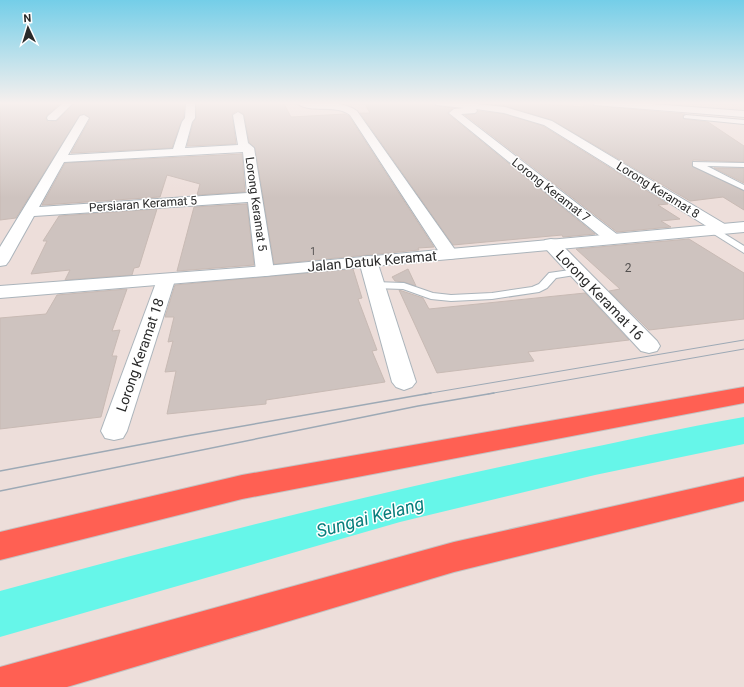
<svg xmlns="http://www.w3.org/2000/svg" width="744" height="687" font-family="Roboto,sans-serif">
	<rect width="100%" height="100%" fill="#eddeda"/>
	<path fill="#66f6e9" d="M 744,417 L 744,444 L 595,475 L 400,522 L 0,637 L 0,591 C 184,541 369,494 556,455 C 618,442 681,428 744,417 Z"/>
	<g fill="#cec3bf" stroke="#c8bab4">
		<polygon points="0,102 62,102 47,115 46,119 48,122 57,121 75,102 184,102 184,117 181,122 172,148 71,153 90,119 85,114 80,115 16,218 0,220"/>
		<polygon points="244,102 280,102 282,104 284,104 291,117 345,114 349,116 434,247 418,248 419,250 274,264 255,148 249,142 244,114 237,111 232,114 236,144 187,146 193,123 196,118 196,104"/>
		<polygon points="364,102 431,102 437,106 453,108 448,112 448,114 595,234 563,237 562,235 453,245 360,113 370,113"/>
		<polygon points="469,102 510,102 584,107 584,102 589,102 595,106 685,114 682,116 684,119 708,122 744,146 744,162 693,160 692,166 744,191 744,210 723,197 690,201 552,120 505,106"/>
		<polygon points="478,111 504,114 543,126 668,204 658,205 680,219 661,221 671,227 617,232 465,115 475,114"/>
		<polygon points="242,154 245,192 197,195 200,184 167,175 160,197 42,205 65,163"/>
		<polygon points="714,168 744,168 744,183"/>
		<polygon points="247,204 254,265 177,271 194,207"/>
		<polygon points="157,209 139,267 134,268 132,275 65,280 70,270 31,274 47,241 43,241 59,216"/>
		<polygon points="689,239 744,273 744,319 649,330 609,291 620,289 576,249"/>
		<polygon points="353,269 362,298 358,299 377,350 372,351 385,382 266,400 266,404 167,414 176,371 165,372 173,341 168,342 174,317 165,317 175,285"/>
		<polygon points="408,269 416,286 404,282 395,281 392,277"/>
		<polygon points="127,289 112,331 120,330 112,356 117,356 101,417 0,429 0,318 46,314 57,295"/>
		<polygon points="399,290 423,298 429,309 585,293 629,340 528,352 534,361 437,373"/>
	</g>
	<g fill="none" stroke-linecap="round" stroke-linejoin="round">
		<g stroke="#abb4bb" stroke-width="2">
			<g id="service">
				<polygon points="686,115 744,120 744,124 684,118 684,116"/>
				<polygon points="693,162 744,163 744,167 707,166 744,185 744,190 693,166"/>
				<polygon points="712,226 744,246 744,253 709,231 707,229 709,227"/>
				<polygon points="577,269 582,272 581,274 556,278 547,288 539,292 492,299 451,301 431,299 403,289 374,288 368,285 374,282 404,283 433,293 451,295 492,293 532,287 539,284 549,273"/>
			</g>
		</g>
		<g stroke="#abb4bb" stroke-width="2">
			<g id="minor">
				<polygon points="64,102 74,102 56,120 48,120 47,118 48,116"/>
				<path d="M 186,102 L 195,102 L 195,118 L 192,122 L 185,148 L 238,145 L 233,115 L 238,112 L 243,115 L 248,143 L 254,148 L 274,271 L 271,275 L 265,276 L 259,275 L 256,271 L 248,202 L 34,216 L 9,261 L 6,265 L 0,266 L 0,247 L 80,116 L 84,115 L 89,118 L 68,155 L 173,149 L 182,122 L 185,118 ZM 243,152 L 247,193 L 39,207 L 64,162 Z"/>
				<path d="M 296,102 C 312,100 344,101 357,111 L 458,254 L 455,258 L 449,259 L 443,258 L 350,115 C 335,103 308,115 296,102 Z"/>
				<polygon points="432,102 458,102 505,107 552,121 728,226 730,229 728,232 722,234 716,232 544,125 504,113 476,109 477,111 475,113 461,114 618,235 620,238 618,241 612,243 606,241 449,113 454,109 464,108 437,105"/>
				<polygon points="590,102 626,102 744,111 744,117 595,105"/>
				<polygon points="551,239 557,240 657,341 660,346 657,351 649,353 641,351 545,248 543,244 545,240"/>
				<polygon points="368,256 374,257 377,261 416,382 412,387 404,390 396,387 392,382 359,261 362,257"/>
				<polygon points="166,274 173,276 175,280 127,431 123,438 114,440 105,438 101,431 157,280 159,276"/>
			</g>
		</g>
		<g stroke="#abb4bb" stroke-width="2">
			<polygon id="tertiary" points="744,222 744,232 265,276 0,298 0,286 265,266"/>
		</g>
		<g stroke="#c3c3c3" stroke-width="2">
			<g id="motorway">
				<polygon points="744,387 744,403 242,499 0,560 0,532 242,475"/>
				<polygon points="744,477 744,501 454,572 67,687 0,687 0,667 454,542"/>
			</g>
		</g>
		<use href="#service" fill="#fff" fill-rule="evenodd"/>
		<use href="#minor" fill="#fff" fill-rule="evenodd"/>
		<use href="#tertiary" fill="#fff" fill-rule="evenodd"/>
		<use href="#motorway" fill="#ff6053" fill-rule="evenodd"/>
		<g stroke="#9da9b5" stroke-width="1">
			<polyline points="425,394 744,340"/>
			<polyline points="488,394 744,349"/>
		</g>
		<g stroke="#9da9b5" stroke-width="1.5">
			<polyline points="0,471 186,436 431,393"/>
			<polyline points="0,491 418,406 494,393"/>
		</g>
	</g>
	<linearGradient id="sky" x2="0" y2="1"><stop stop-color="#74cee8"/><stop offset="0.52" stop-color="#f7f0ee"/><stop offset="1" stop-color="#f7f0ee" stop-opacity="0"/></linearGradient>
	<rect width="744" height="198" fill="url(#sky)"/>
	<g text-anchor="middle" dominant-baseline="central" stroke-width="3" stroke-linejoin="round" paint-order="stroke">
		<g font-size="10" fill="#53504f">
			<text x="313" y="251">1</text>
		</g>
		<g font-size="12" fill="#2a2a2a" stroke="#fff">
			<text transform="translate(551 190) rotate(38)">Lorong Keramat 7</text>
			<text transform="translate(658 190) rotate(32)">Lorong Keramat 8</text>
			<text transform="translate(143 204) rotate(-4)">Persiaran Keramat 5</text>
			<text transform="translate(256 204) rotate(82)">Lorong Keramat 5</text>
		</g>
		<g font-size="12" fill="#53504f">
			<text x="628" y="268">2</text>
		</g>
		<g font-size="14" fill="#2a2a2a" stroke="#fff">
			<text transform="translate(372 261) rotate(-5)">Jalan Datuk Keramat</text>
			<text transform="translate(600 295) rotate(46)">Lorong Keramat 16</text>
			<text transform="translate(140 355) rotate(-71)">Lorong Keramat 18</text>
		</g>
		<g font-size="18" font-style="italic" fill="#087e7c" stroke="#fff">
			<text transform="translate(370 517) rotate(-15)">Sungai Kelang</text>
		</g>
	</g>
	<g transform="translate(28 28) rotate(356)" stroke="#ffffff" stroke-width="3" paint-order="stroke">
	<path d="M0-3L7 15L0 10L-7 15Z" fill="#2a2a2a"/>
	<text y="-6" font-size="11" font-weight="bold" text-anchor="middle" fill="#2a2a2a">N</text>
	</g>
</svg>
